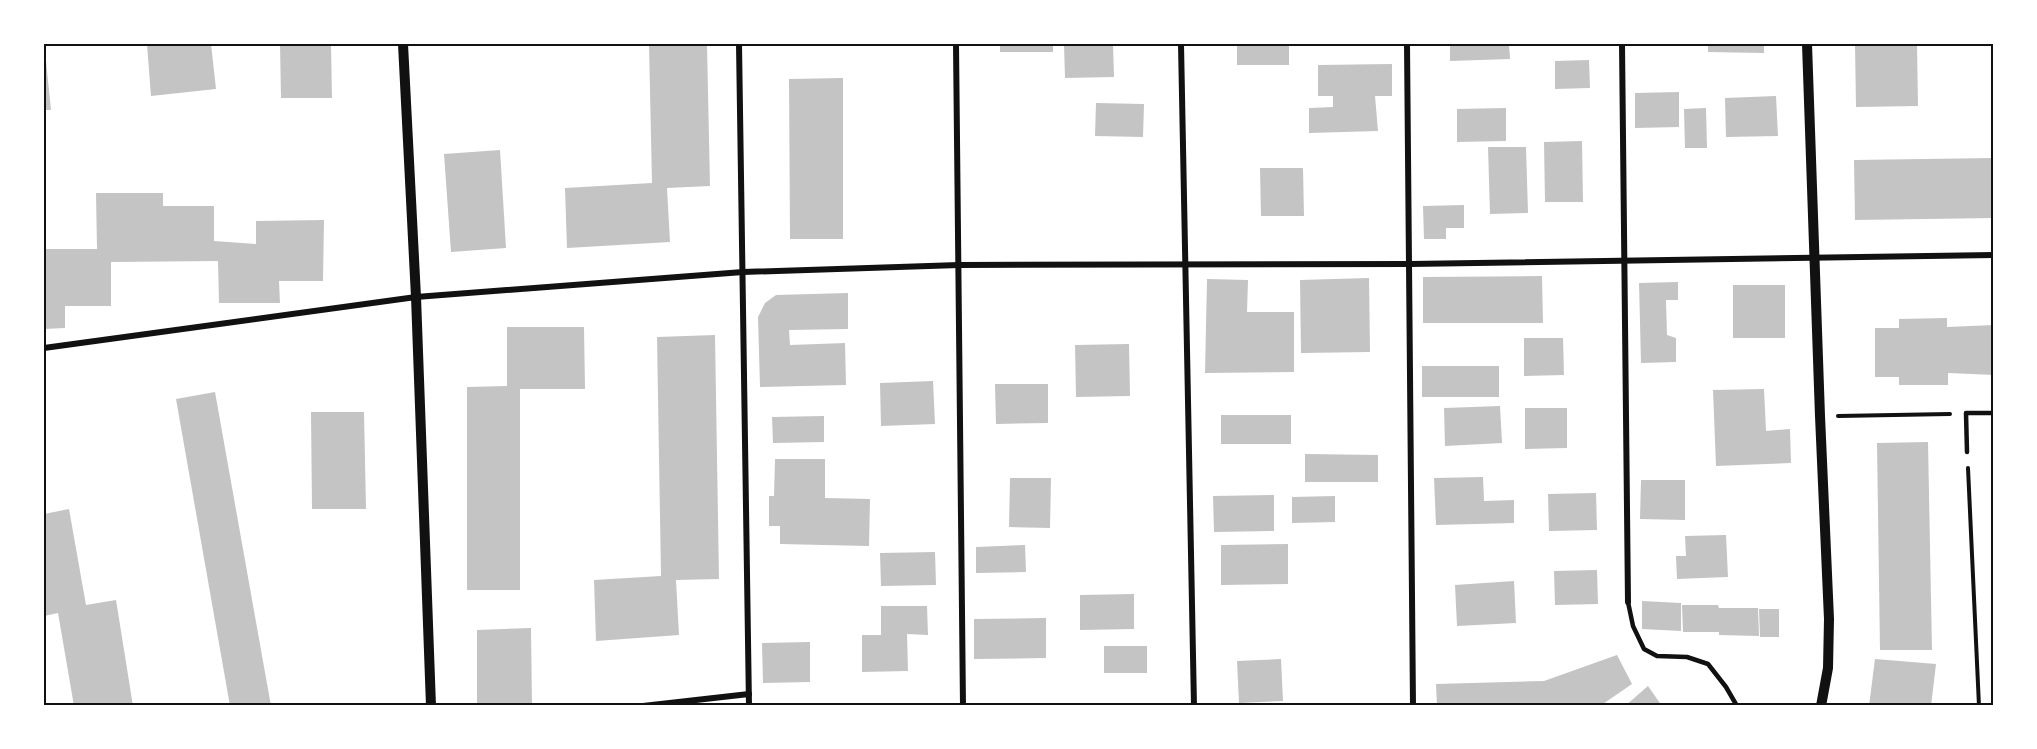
<svg xmlns="http://www.w3.org/2000/svg" width="2037" height="749" font-family="'Alegreya Sans',sans-serif">
	<rect width="100%" height="100%" fill="#fff"/>
	<g fill="#c4c4c4">
		<polygon points="147,44 211,44 216,89 151,96"/>
		<polygon points="280,44 331,44 332,98 281,98"/>
		<polygon points="649,44 707,44 710,186 667,188 670,242 567,248 565,188 652,183"/>
		<rect x="1000" y="44" width="53" height="8"/>
		<polygon points="1064,44 1113,44 1114,77 1065,78"/>
		<rect x="1237" y="44" width="52" height="21"/>
		<polygon points="1450,44 1509,44 1510,59 1450,61"/>
		<polygon points="1708,44 1764,44 1764,53 1708,52"/>
		<polygon points="1855,44 1917,44 1918,106 1856,107"/>
		<polygon points="44,51 45,51 51,110 44,110"/>
		<polygon points="1589,60 1590,88 1555,89 1555,61"/>
		<polygon points="1392,64 1392,96 1375,96 1378,131 1309,133 1309,108 1333,107 1333,96 1318,96 1318,65"/>
		<polygon points="843,78 843,239 790,239 789,79"/>
		<polygon points="1679,92 1679,127 1635,128 1635,93"/>
		<polygon points="1776,96 1778,136 1726,137 1725,98"/>
		<polygon points="1096,103 1144,104 1143,137 1095,136"/>
		<polygon points="1506,108 1506,141 1457,142 1457,109"/>
		<polygon points="1706,108 1707,148 1685,148 1684,109"/>
		<polygon points="1582,141 1583,202 1545,202 1544,142"/>
		<polygon points="1488,147 1526,147 1528,213 1490,214"/>
		<polygon points="500,150 506,248 451,252 444,154"/>
		<polygon points="1994,158 1994,218 1855,220 1854,160"/>
		<polygon points="1260,168 1303,168 1304,216 1261,216"/>
		<polygon points="96,193 163,193 163,206 214,206 214,241 256,244 256,221 324,220 323,281 279,281 280,303 219,303 218,261 111,262 111,306 65,306 65,328 44,329 44,249 97,249"/>
		<polygon points="1464,205 1464,228 1446,228 1446,239 1424,239 1423,206"/>
		<polygon points="1542,276 1543,323 1423,323 1423,277"/>
		<polygon points="1369,278 1370,352 1301,353 1300,280"/>
		<polygon points="1207,279 1248,280 1247,312 1294,312 1294,372 1205,373"/>
		<polygon points="1678,282 1678,300 1666,300 1667,335 1676,338 1676,362 1641,363 1639,283"/>
		<rect x="1733" y="285" width="52" height="53"/>
		<polygon points="848,293 848,329 789,330 790,345 845,343 846,385 760,387 758,317 765,303 776,295"/>
		<polygon points="1947,318 1947,327 1994,325 1994,375 1948,373 1948,385 1899,385 1899,377 1875,377 1875,328 1899,328 1899,319"/>
		<polygon points="507,327 584,327 585,389 520,389 520,590 467,590 467,387 507,386"/>
		<polygon points="715,335 719,579 676,580 679,635 596,641 594,580 661,576 657,337"/>
		<polygon points="1524,338 1563,338 1564,375 1524,376"/>
		<polygon points="1129,344 1130,396 1076,397 1075,345"/>
		<rect x="1422" y="366" width="77" height="31"/>
		<polygon points="933,381 935,424 881,426 880,383"/>
		<polygon points="995,384 1048,384 1048,423 996,424"/>
		<polygon points="1764,389 1766,431 1790,429 1791,463 1716,466 1713,390"/>
		<polygon points="215,392 271,706 230,706 176,399"/>
		<polygon points="1500,406 1502,443 1445,446 1444,408"/>
		<polygon points="1525,408 1567,408 1567,448 1525,449"/>
		<polygon points="311,412 364,412 366,509 312,509"/>
		<rect x="1221" y="415" width="70" height="29"/>
		<polygon points="824,416 824,442 773,443 772,417"/>
		<polygon points="1928,442 1932,650 1880,650 1877,443"/>
		<polygon points="1305,454 1378,455 1378,482 1305,482"/>
		<polygon points="775,459 825,459 825,498 870,499 869,546 780,544 780,526 769,526 769,496 774,496"/>
		<polygon points="1483,477 1484,501 1514,500 1514,523 1436,525 1434,478"/>
		<polygon points="1010,478 1051,478 1050,528 1009,527"/>
		<polygon points="1641,480 1685,480 1685,520 1640,519"/>
		<polygon points="1596,493 1597,530 1549,531 1548,494"/>
		<polygon points="1274,495 1274,531 1214,532 1213,496"/>
		<polygon points="1335,496 1335,522 1292,523 1292,497"/>
		<polygon points="69,509 86,605 116,600 133,706 74,706 58,613 44,616 44,514"/>
		<polygon points="1726,535 1728,577 1677,579 1676,556 1686,556 1685,536"/>
		<polygon points="1288,544 1288,584 1221,585 1221,545"/>
		<polygon points="1025,545 1026,572 976,573 976,547"/>
		<polygon points="935,552 936,585 881,586 880,553"/>
		<polygon points="1597,570 1598,604 1555,605 1554,571"/>
		<polygon points="1514,581 1516,623 1457,626 1455,585"/>
		<polygon points="1134,594 1134,629 1080,630 1080,595"/>
		<polygon points="1642,601 1681,603 1681,631 1642,629"/>
		<polygon points="1682,605 1718,605 1719,608 1758,608 1759,636 1719,635 1719,632 1683,632"/>
		<polygon points="881,606 927,606 928,635 907,634 908,671 862,672 862,635 881,635"/>
		<polygon points="1759,609 1779,609 1779,637 1760,637"/>
		<polygon points="1046,618 1046,658 974,659 974,619"/>
		<polygon points="531,628 532,706 477,706 477,630"/>
		<polygon points="810,642 810,682 763,683 762,643"/>
		<rect x="1104" y="646" width="43" height="27"/>
		<polygon points="1617,655 1632,684 1600,706 1437,706 1436,684 1544,681"/>
		<polygon points="1281,659 1283,701 1239,703 1237,661"/>
		<polygon points="1875,659 1936,664 1931,706 1869,706"/>
		<polygon points="1648,686 1662,706 1625,706"/>
	</g>
	<g fill="none" stroke-linecap="round" stroke-linejoin="round">
		<g stroke="#111" stroke-width="4">
			<polyline points="1838,416 1950,414"/>
			<polyline points="1968,468 1979,706"/>
		</g>
		<g stroke="#111" stroke-width="4.5">
			<polyline points="1967,452 1966,413 1994,413"/>
			<polyline points="1628,602 1633,626 1644,649 1657,656 1687,657 1708,664 1726,687 1737,706"/>
		</g>
		<g stroke="#111" stroke-width="6">
			<polyline points="739,44 749,706"/>
			<polyline points="956,44 963,706"/>
			<polyline points="1181,44 1194,706"/>
			<polyline points="1407,44 1413,706"/>
			<polyline points="1622,44 1628,602"/>
			<polyline points="44,348 416,297 743,272 959,265 1410,264 1994,255"/>
			<polyline points="643,706 749,694"/>
		</g>
		<g stroke="#111" stroke-width="10">
			<polyline points="403,44 416,297 431,706"/>
			<polyline points="1807,44 1820,416 1829,619 1828,668 1821,706"/>
		</g>
	</g>
	<rect width="2037" height="749" fill="none" stroke="#ffffff" stroke-width="90"/>
	<rect x="45" y="45" width="1947" height="659" fill="none" stroke="#111" stroke-width="2"/>
</svg>
